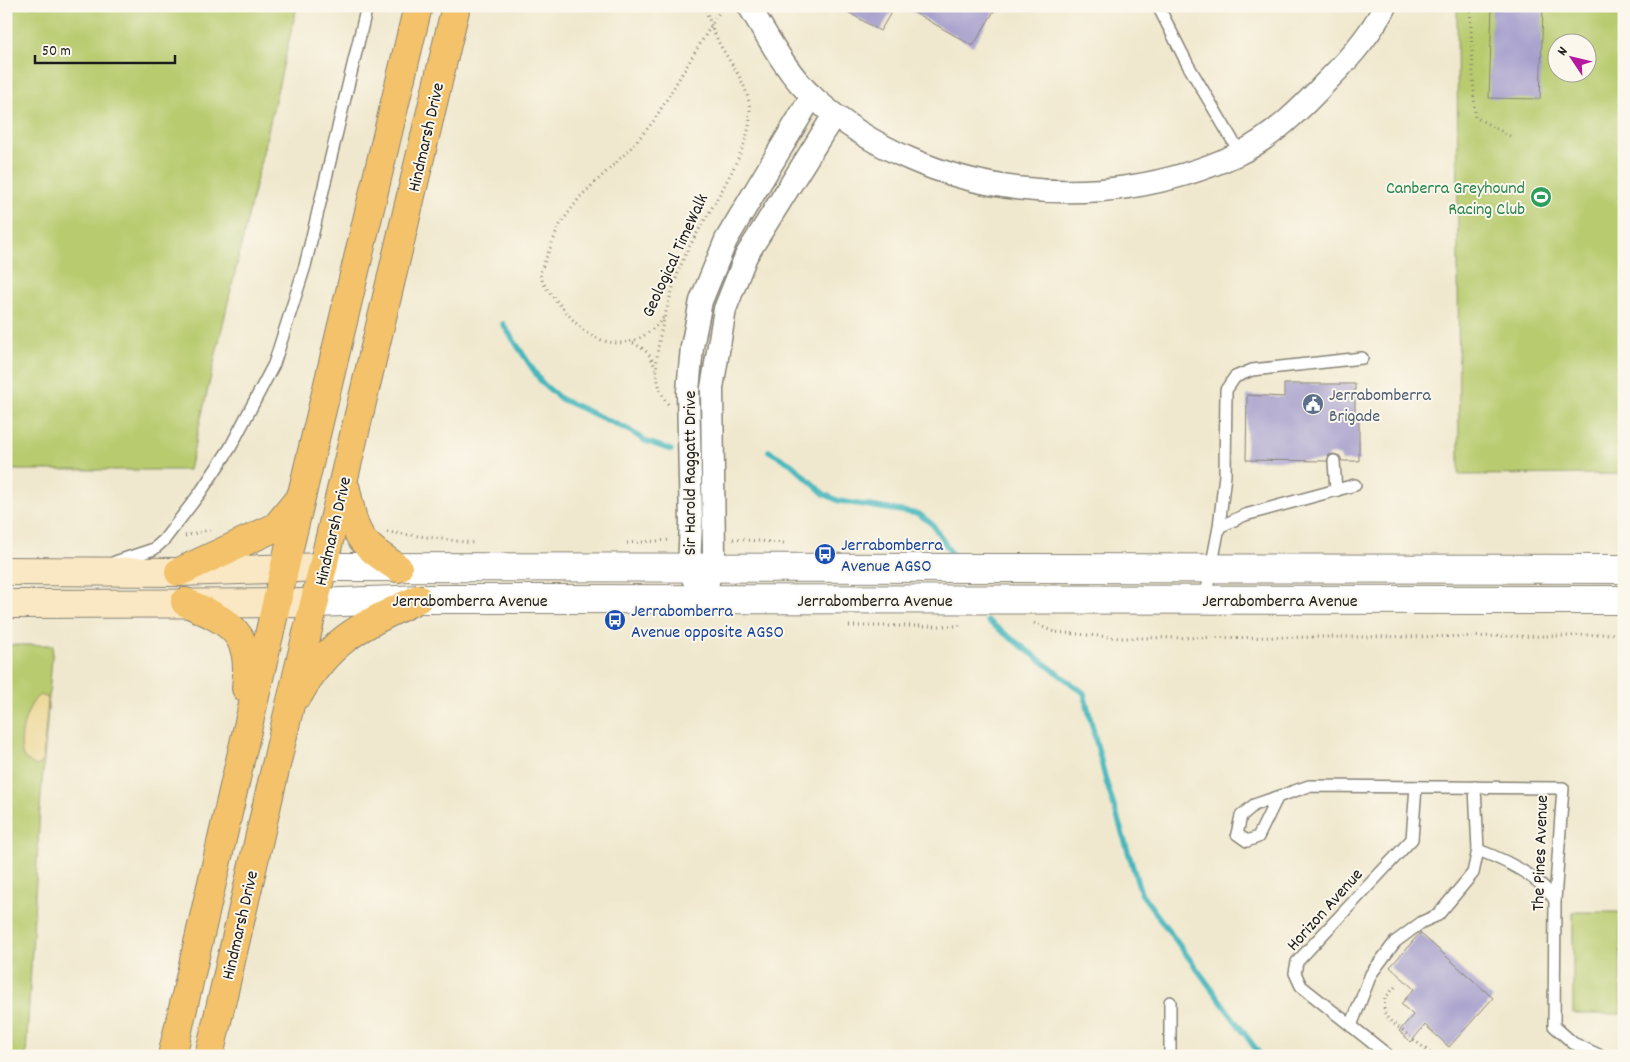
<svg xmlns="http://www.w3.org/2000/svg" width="1630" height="1062" font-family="Dekko,sans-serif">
  <rect width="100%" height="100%" fill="#fbf7ec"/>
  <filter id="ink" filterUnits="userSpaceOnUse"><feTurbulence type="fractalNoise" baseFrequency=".02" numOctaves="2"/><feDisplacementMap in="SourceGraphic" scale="10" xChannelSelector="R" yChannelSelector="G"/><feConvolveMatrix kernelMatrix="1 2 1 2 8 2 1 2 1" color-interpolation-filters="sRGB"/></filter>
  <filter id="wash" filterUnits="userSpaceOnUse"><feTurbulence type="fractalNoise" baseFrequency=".0096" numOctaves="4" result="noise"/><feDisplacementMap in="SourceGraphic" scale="20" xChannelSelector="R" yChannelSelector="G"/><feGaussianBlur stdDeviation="1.12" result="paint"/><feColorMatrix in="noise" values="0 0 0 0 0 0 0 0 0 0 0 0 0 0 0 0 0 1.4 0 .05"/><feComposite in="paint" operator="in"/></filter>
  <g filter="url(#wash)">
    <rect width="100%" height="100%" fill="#f0e8ce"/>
    <g fill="#b8cb6e" stroke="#6a7445" fill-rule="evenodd">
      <polygon points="6,6 297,6 189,470 6,470"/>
      <path d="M1457 6H1624V474L1459 475ZM1558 42H1588V72H1558Z"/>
      <polygon points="6,645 53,645 40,809 26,1056 6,1056"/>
      <polygon points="1573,912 1620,912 1621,1014 1573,1014"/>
    </g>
    <path fill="#eeda9e" stroke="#857b5d" d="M40 695 48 698V702L43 758 41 764 36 766 24 758C16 745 26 703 40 695Z"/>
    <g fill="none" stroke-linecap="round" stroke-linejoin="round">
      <g stroke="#47b7bd" stroke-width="5.5">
        <polyline points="503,324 542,383 561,399 629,430 645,441 671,450"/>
        <polyline points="769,451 791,464 824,494 839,501 919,514 933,525 951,553"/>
        <polyline points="988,621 1084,693 1106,781 1141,893 1261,1056"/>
      </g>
    </g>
    <g id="blocks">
      <g fill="#a59ecc">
        <polygon points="838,6 895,6 880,31"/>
        <polygon points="903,6 997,6 973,46"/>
        <polygon points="1492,6 1543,6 1540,99 1489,98"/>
        <polygon points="1284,384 1355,384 1355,418 1359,418 1359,461 1342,461 1340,456 1334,454 1329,455 1327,461 1246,460 1247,395 1284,397"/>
        <polygon points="1420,933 1493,998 1449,1047 1425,1025 1411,1042 1399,1031 1413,1015 1401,1004 1414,989 1390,967"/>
      </g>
    </g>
  </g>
  <g filter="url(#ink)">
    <use href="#blocks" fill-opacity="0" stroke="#868275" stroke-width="1"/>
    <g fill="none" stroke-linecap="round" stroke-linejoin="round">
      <g stroke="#868275" stroke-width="14">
        <g id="service">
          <polyline points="1158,6 1188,65 1240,153"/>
          <polyline points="1334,461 1336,491"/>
          <polyline points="1219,527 1245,515 1355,485"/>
          <polyline points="115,562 154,549 164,540 200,493 230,448 274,364 305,266 367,6"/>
          <polyline points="1205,600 1219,527 1225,475 1226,390 1235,377 1252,370 1362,358"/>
          <polyline points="1277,798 1258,837 1247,841 1237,834 1241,816 1254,805 1309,786 1563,788 1555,900 1554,1026 1573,1043 1601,1056"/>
          <path d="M1478 850C1505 860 1538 875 1555 900"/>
          <polyline points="1351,1026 1371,974 1395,942 1422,922 1438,915 1473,873 1478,850 1475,787"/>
          <polyline points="1170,1056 1170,1002"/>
          <polyline points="1389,1056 1301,986 1295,973 1297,962 1412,839 1416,787"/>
        </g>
      </g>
      <g stroke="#868275" stroke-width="25">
        <g id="minor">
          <path d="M749 6C768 37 787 74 814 98 929 200 1101 218 1238 154 1272 138 1303 107 1328 80 1350 58 1371 34 1385 6"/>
          <polyline points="708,582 714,556 712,388 725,309 746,256 834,115"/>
          <polyline points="702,600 689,568 691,522 688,391 692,347 701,301 726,240 812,96"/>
        </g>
      </g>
      <g stroke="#868275" stroke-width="30">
        <g id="tertiary">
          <polyline points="324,567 1624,569"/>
          <polyline points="315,603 423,599 1624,600"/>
        </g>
      </g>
      <g stroke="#868275" stroke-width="30">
        <g id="secondary">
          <polyline points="6,571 179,572 324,567"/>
          <polyline points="6,604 315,603"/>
        </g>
      </g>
      <g stroke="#868275" stroke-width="30">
        <g id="primary">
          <path d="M346 489C356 537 356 540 398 568"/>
          <polyline points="179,572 276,527 299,499"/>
          <path d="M185 602C232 623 252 632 246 688"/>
          <path d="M299 694C330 638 364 625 418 599"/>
          <polyline points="172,1056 290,544 418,6"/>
          <polyline points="209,1056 286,722 456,6"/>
        </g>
      </g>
      <g stroke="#868275" stroke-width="3" stroke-dasharray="1 4" stroke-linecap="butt">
        <polyline points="1470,6 1475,117 1510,136"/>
        <path d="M663 318C641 347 607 352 579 326 572 320 567 312 561 306 553 297 542 285 540 273L559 226 580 197 629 150 653 122 723 6"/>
        <path d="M633 343C645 349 652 355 655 369"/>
        <path d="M668 404C652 382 656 356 661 331 668 304 675 276 687 251 705 217 749 153 750 117 751 88 734 69 720 45 714 33 709 19 704 6"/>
        <polyline points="387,532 473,543"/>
        <polyline points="185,536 213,529"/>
        <polyline points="733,539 784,543"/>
        <polyline points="627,543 670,540"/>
        <polyline points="1034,623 1054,632 1122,638 1566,636 1624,633"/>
        <polyline points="849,626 958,626 963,623"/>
        <polyline points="1395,987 1385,998 1384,1012 1389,1020 1434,1056"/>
      </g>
      <use href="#service" stroke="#fff" stroke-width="11"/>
      <use href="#minor" stroke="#fff" stroke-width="22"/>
      <use href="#tertiary" stroke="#fff" stroke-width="28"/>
      <use href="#secondary" stroke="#fae7c3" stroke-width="28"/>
      <use href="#primary" stroke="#f3c26a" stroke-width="28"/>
    </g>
  </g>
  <defs>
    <g id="stadium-disc" transform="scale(1.125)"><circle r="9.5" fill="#2e9e5b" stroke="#fbf7ec"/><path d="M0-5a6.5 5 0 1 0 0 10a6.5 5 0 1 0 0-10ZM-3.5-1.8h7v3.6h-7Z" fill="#fff"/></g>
    <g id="civic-disc" transform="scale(1.125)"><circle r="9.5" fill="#5c6f8a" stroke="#fbf7ec"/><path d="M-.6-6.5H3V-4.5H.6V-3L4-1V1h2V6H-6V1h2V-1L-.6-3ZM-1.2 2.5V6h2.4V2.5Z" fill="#fff"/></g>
    <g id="bus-disc" transform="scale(1.125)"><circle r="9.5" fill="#1a4fb4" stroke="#fbf7ec"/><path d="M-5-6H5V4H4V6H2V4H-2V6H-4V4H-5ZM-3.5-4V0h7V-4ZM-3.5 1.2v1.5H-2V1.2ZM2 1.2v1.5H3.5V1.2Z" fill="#fff"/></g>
  </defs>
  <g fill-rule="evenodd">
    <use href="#stadium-disc" x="1541" y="197"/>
    <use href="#civic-disc" x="1313" y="404"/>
    <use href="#bus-disc" x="825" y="554"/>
    <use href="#bus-disc" x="615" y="620"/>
  </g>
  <g text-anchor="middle" stroke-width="4" stroke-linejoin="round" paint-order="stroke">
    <g font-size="18" fill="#1c1c1c" stroke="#fbf7ec">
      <text transform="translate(425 137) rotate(-77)" y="6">Hindmarsh Drive</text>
      <text transform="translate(674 255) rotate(-65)" y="6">Geological TimeWalk</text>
      <text transform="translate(689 473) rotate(-90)" y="6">Sir Harold Raggatt Drive</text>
      <text transform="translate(332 531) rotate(-77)" y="6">Hindmarsh Drive</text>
      <text x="470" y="606">Jerrabomberra Avenue</text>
      <text x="875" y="606">Jerrabomberra Avenue</text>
      <text x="1280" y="606">Jerrabomberra Avenue</text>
      <text transform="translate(1539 853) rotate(-88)" y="6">The Pines Avenue</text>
      <text transform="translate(1324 909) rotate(-48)" y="6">Horizon Avenue</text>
      <text transform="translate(239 925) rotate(-77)" y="6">Hindmarsh Drive</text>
    </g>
    <g font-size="18" fill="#27864d" stroke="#fbf7ec" text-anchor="end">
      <text x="1525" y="193">Canberra Greyhound<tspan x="1525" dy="21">Racing Club</tspan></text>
    </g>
    <g font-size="18" fill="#4e5e75" stroke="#fbf7ec" text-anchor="start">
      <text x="1329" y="400">Jerrabomberra<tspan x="1329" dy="21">Brigade</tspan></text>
    </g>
    <g font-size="18" fill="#164399" stroke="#fbf7ec" text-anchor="start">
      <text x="841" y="550">Jerrabomberra<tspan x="841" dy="21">Avenue AGSO</tspan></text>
      <text x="631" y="616">Jerrabomberra<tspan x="631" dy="21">Avenue opposite AGSO</tspan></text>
    </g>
  </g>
  <rect width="1630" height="1062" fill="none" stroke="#fbf7ec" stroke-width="25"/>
  <g transform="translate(1572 58) rotate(305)"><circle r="24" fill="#fbf7ec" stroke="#a29f99"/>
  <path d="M0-4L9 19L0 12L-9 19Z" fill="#b5179e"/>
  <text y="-8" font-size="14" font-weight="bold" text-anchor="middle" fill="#1c1c1c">N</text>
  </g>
  <path d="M35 55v8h140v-8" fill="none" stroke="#1c1c1c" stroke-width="2.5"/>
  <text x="42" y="55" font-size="15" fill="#1c1c1c" stroke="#fbf7ec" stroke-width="4" paint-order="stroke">50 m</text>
</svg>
